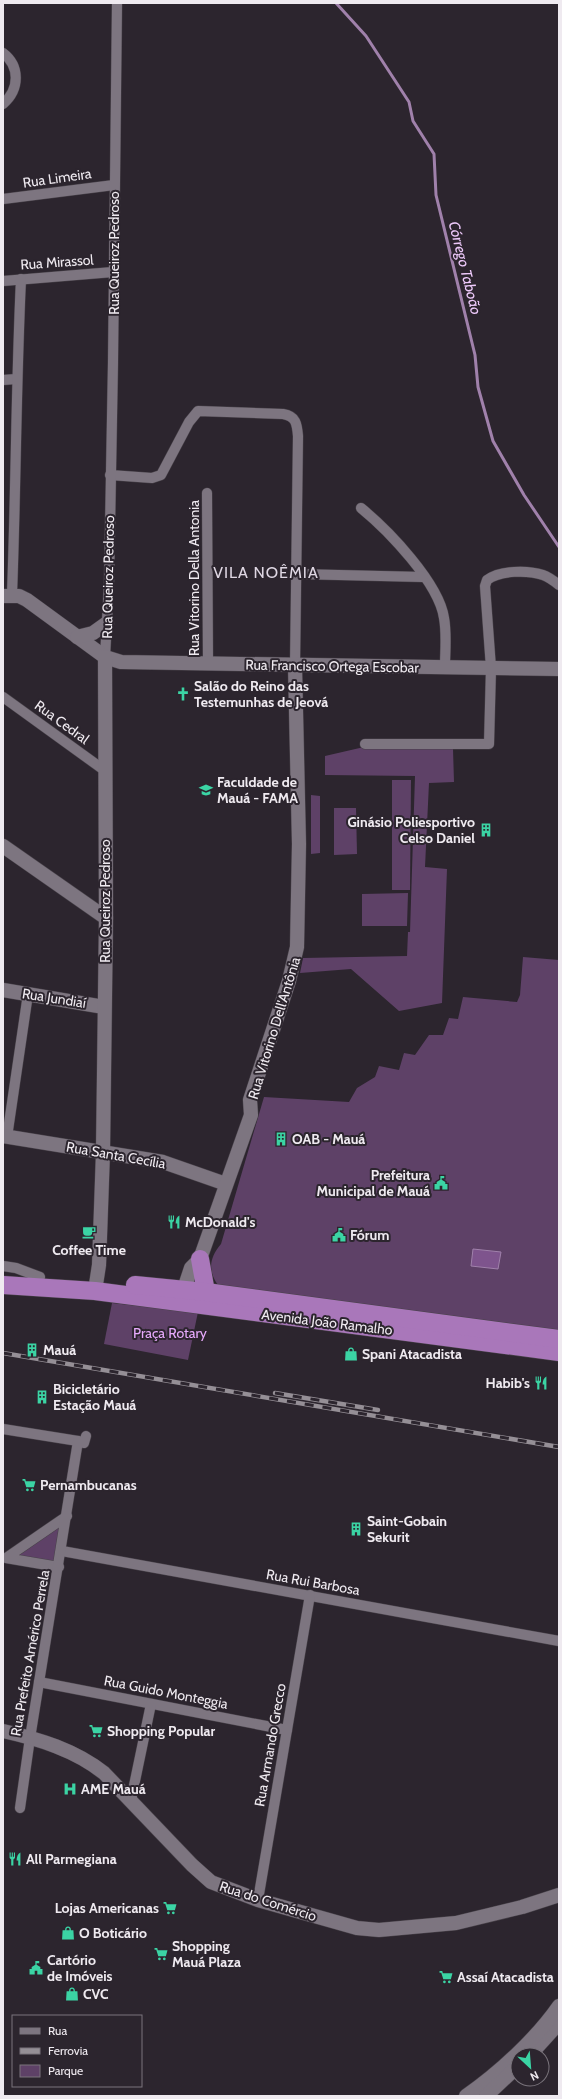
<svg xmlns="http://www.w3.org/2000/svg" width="562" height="2099" font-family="Cabin,sans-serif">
  <rect width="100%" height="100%" fill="#2c252e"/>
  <g fill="#5e4167">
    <polygon points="364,747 453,749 454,782 429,783 425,867 447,869 442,1003 399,1011 351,969 300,973 303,958 407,956 408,932 410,932 415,776 325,775 325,756"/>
    <polygon points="392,780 411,780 410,890 392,890"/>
    <polygon points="311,795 320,796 320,853 311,854"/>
    <polygon points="334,808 356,808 357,854 334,855"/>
    <polygon points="408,893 407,926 362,926 362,894"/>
    <path d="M523 957 559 960V1332L218 1285C207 1270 210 1257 221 1244L264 1097 349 1102 357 1088 375 1077 379 1066 399 1070 404 1053 415 1055 429 1035H443L449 1018 458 1019 463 997 517 1002 520 995Z"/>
    <polygon points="112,1303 198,1312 188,1360 104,1344"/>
    <polygon points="64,1522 57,1564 11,1557"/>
  </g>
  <polygon fill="#7e548d" stroke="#a081ab" points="473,1249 501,1252 498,1269 471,1266"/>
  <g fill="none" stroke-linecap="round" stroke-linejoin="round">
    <polyline stroke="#a081ab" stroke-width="3" points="336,3 366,36 409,102 413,121 434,154 436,195 475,355 478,387 493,441 524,495 559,547"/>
    <g stroke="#49434a" stroke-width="11">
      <g id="street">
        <path d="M3 53C20 66 20 89 3 104"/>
        <polyline points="3,199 114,185"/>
        <polyline points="3,281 113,272"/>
        <polyline points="3,380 16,379"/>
        <path d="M110 475 152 478 161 475 189 422 198 411 283 414C296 416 297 424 298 436L295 666"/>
        <polyline points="207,493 208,663"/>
        <path d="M361 508C388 530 439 583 444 618 447 634 445 651 445 667"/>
        <polyline points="296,574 423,577"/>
        <path d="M12 594C16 489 16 384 21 279"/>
        <polyline points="105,657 109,584 113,362 117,3"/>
        <polyline points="3,697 104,770"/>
        <path d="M365 744H489L491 668 485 586 487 580C500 570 528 570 543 575 549 577 554 581 559 585"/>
        <polyline points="7,1137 28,994"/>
        <polyline points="3,1266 16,1268 40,1277"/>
        <polyline points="3,1429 78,1441"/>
        <polyline points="62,1551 559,1641"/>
        <polyline points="59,1567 6,1558 67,1516"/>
        <polyline points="39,1682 287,1730"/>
        <polyline points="131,1800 151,1704"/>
        <polyline points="20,1808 30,1738 78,1441 84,1443 86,1436"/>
        <polyline points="258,1900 310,1595"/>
      </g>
    </g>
    <g stroke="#49434a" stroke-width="15">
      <g id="secondary">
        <polyline points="3,596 19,596 27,600 105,657 121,662 559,669"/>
        <polyline points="77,637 93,633 107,623"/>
        <polyline points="3,846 106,918"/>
        <polyline points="3,990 104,1007"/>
        <polyline points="3,1136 163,1162 226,1184"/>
        <polyline points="95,1291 99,1265 103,1152 106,918 105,657"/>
        <polyline points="181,1298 191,1268 200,1259 251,1115 250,1100 289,981 297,947 299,844 295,666"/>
        <path d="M3 1731C39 1739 75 1750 104 1773L192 1865 211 1882 258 1900 357 1928 379 1930 456 1923 522 1907 559 1895"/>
        <polyline points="530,2055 559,2023"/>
        <path d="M466 2096C499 2073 536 2039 559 2006"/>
        <polyline points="486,2096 518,2066"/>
      </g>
    </g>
    <g stroke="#49434a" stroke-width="19">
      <g id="highway">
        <polyline points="200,1259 206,1292"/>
        <polyline points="3,1285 95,1291 559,1352"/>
        <polyline points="135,1285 206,1292 559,1339"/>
      </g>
    </g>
    <use href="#street" stroke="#7d7580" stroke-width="10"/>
    <use href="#secondary" stroke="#7d7580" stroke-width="14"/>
    <use href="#highway" stroke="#a977ba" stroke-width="18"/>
    <g stroke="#958f96" stroke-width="4.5">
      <g id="rail">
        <polyline points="3,1353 559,1447"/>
        <polyline points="275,1393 378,1410"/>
      </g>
    </g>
    <use href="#rail" stroke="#2c252e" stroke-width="3" stroke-dasharray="9" stroke-linecap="butt"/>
  </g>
  <defs>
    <g id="church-bare" transform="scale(1.08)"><path d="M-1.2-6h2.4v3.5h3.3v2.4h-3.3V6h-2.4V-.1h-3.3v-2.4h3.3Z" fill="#3bd4a4" stroke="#2c252e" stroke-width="2.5" paint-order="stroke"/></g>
    <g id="university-bare" transform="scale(1.08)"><path d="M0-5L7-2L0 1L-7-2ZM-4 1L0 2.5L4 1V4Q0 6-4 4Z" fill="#3bd4a4" stroke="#2c252e" stroke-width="2.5" paint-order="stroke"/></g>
    <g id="building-bare" transform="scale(1.08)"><path d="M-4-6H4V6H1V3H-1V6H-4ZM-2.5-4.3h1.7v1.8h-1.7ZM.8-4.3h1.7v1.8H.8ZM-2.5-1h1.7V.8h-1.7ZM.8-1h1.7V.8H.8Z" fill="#3bd4a4" stroke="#2c252e" stroke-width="2.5" paint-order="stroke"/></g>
    <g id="civic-bare" transform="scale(1.08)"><path d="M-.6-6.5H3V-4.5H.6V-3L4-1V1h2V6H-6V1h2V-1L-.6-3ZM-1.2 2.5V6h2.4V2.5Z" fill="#3bd4a4" stroke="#2c252e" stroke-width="2.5" paint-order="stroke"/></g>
    <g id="restaurant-bare" transform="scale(1.08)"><path d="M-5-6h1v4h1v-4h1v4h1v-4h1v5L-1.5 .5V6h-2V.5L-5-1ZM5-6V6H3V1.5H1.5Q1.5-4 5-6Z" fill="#3bd4a4" stroke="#2c252e" stroke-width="2.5" paint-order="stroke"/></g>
    <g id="cafe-bare" transform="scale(1.08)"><path d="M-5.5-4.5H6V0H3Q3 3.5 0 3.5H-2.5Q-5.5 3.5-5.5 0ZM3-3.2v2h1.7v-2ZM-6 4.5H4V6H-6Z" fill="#3bd4a4" stroke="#2c252e" stroke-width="2.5" paint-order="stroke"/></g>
    <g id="shop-bare" transform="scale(1.08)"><path d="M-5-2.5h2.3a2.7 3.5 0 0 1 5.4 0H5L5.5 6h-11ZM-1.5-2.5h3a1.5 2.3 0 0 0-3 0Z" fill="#3bd4a4" stroke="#2c252e" stroke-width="2.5" paint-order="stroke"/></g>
    <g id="supermarket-bare" transform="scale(1.08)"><path d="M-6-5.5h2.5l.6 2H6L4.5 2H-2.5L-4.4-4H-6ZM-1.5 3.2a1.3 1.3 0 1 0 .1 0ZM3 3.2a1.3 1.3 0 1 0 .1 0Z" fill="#3bd4a4" stroke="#2c252e" stroke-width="2.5" paint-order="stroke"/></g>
    <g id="hospital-bare" transform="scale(1.08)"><path d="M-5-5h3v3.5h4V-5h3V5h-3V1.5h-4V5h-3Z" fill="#3bd4a4" stroke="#2c252e" stroke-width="2.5" paint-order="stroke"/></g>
  </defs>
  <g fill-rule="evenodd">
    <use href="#church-bare" x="183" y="694"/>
    <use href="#university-bare" x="206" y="790"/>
    <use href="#building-bare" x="486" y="830"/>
    <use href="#building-bare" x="281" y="1139"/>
    <use href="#civic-bare" x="441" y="1183"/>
    <use href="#restaurant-bare" x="174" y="1222"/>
    <use href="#cafe-bare" x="89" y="1232"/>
    <use href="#civic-bare" x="339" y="1235"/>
    <use href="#building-bare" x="32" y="1350"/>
    <use href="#shop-bare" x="351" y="1354"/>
    <use href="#restaurant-bare" x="541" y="1383"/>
    <use href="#building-bare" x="42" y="1397"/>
    <use href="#supermarket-bare" x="29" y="1485"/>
    <use href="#building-bare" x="356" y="1529"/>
    <use href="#supermarket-bare" x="96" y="1731"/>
    <use href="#hospital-bare" x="70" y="1789"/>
    <use href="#restaurant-bare" x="15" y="1859"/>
    <use href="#supermarket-bare" x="170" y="1908"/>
    <use href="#shop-bare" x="68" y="1933"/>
    <use href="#supermarket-bare" x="161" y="1954"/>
    <use href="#civic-bare" x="36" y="1968"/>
    <use href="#supermarket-bare" x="446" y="1977"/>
    <use href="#shop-bare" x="72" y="1994"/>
  </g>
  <g text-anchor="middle" stroke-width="4" stroke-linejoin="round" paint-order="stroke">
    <g font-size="14" fill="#efeaf0" stroke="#2c252e">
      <text transform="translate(57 178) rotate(-8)" y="5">Rua Limeira</text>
      <text transform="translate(114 253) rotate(-90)" y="5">Rua Queiroz Pedroso</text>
      <text transform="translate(57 262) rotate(-4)" y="5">Rua Mirassol</text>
      <text transform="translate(108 577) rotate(-89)" y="5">Rua Queiroz Pedroso</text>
      <text transform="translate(194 578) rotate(-90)" y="5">Rua Vitorino Della Antonia</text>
      <text transform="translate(332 666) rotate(1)" y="5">Rua Francisco Ortega Escobar</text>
      <text transform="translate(62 722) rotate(36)" y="5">Rua Cedral</text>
      <text transform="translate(105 901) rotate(-90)" y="5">Rua Queiroz Pedroso</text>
      <text transform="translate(54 998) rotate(9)" y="5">Rua Jundiaí</text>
      <text transform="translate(274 1028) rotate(-73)" y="5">Rua Vitorino Dell'Antônia</text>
      <text transform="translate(116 1155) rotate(10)" y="5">Rua Santa Cecília</text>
      <text transform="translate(327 1322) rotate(7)" y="5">Avenida João Ramalho</text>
      <text transform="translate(313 1582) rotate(10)" y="5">Rua Rui Barbosa</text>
      <text transform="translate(30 1653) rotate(-80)" y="5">Rua Prefeito Américo Perrela</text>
      <text transform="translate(166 1692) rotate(11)" y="5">Rua Guido Monteggia</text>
      <text transform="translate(270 1745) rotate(-80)" y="5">Rua Armando Grecco</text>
      <text transform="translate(268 1901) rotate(18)" y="5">Rua do Comércio</text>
    </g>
    <g font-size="14" font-weight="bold" fill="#efeaf0" stroke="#2c252e" text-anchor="start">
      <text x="194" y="691">Salão do Reino das<tspan x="194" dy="16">Testemunhas de Jeová</tspan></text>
      <text x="217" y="787">Faculdade de<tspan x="217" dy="16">Mauá - FAMA</tspan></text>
      <text x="475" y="827" text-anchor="end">Ginásio Poliesportivo<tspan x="475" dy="16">Celso Daniel</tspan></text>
      <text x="292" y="1144">OAB - Mauá</text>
      <text x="430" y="1180" text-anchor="end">Prefeitura<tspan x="430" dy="16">Municipal de Mauá</tspan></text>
      <text x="185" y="1227">McDonald's</text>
      <text x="350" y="1240">Fórum</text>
      <text x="89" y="1255" text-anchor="middle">Coffee Time</text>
      <text x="43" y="1355">Mauá</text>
      <text x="362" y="1359">Spani Atacadista</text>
      <text x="530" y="1388" text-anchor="end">Habib's</text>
      <text x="53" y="1394">Bicicletário<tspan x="53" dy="16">Estação Mauá</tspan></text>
      <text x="40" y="1490">Pernambucanas</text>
      <text x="367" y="1526">Saint-Gobain<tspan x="367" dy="16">Sekurit</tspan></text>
      <text x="107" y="1736">Shopping Popular</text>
      <text x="81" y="1794">AME Mauá</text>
      <text x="26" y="1864">All Parmegiana</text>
      <text x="159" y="1913" text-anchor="end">Lojas Americanas</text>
      <text x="79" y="1938">O Boticário</text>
      <text x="172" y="1951">Shopping<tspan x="172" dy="16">Mauá Plaza</tspan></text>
      <text x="47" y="1965">Cartório<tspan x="47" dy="16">de Imóveis</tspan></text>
      <text x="457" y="1982">Assaí Atacadista</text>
      <text x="83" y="1999">CVC</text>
    </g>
    <g font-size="14" fill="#e7aafc" stroke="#2c252e">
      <text x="170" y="1338">Praça Rotary</text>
    </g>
    <g font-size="15" font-style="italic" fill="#edc9fa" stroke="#2c252e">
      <text transform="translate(465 268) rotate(76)" y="5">Córrego Taboão</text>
    </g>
    <g font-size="16" letter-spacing="1" fill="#dfd7e3" stroke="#2c252e">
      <text x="266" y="578">VILA NOÊMIA</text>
    </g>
  </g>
  <rect width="562" height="2099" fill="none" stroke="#efeaf0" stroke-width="8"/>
  <rect x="12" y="2015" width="130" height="72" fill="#2c252e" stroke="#7a747c"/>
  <rect x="20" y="2028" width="20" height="6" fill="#7d7580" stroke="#7a747c"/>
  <text x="48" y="2035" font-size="12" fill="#efeaf0">Rua</text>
  <rect x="20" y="2048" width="20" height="6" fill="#958f96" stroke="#7a747c"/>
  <text x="48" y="2055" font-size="12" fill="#efeaf0">Ferrovia</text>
  <rect x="20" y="2065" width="20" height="12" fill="#5e4167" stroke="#7a747c"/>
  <text x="48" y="2075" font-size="12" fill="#efeaf0">Parque</text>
  <g transform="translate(530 2067) rotate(154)"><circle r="19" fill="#2c252e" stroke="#7a747c"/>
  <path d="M0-3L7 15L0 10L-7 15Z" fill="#3bd4a4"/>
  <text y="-6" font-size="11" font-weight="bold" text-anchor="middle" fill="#efeaf0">N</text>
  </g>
</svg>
